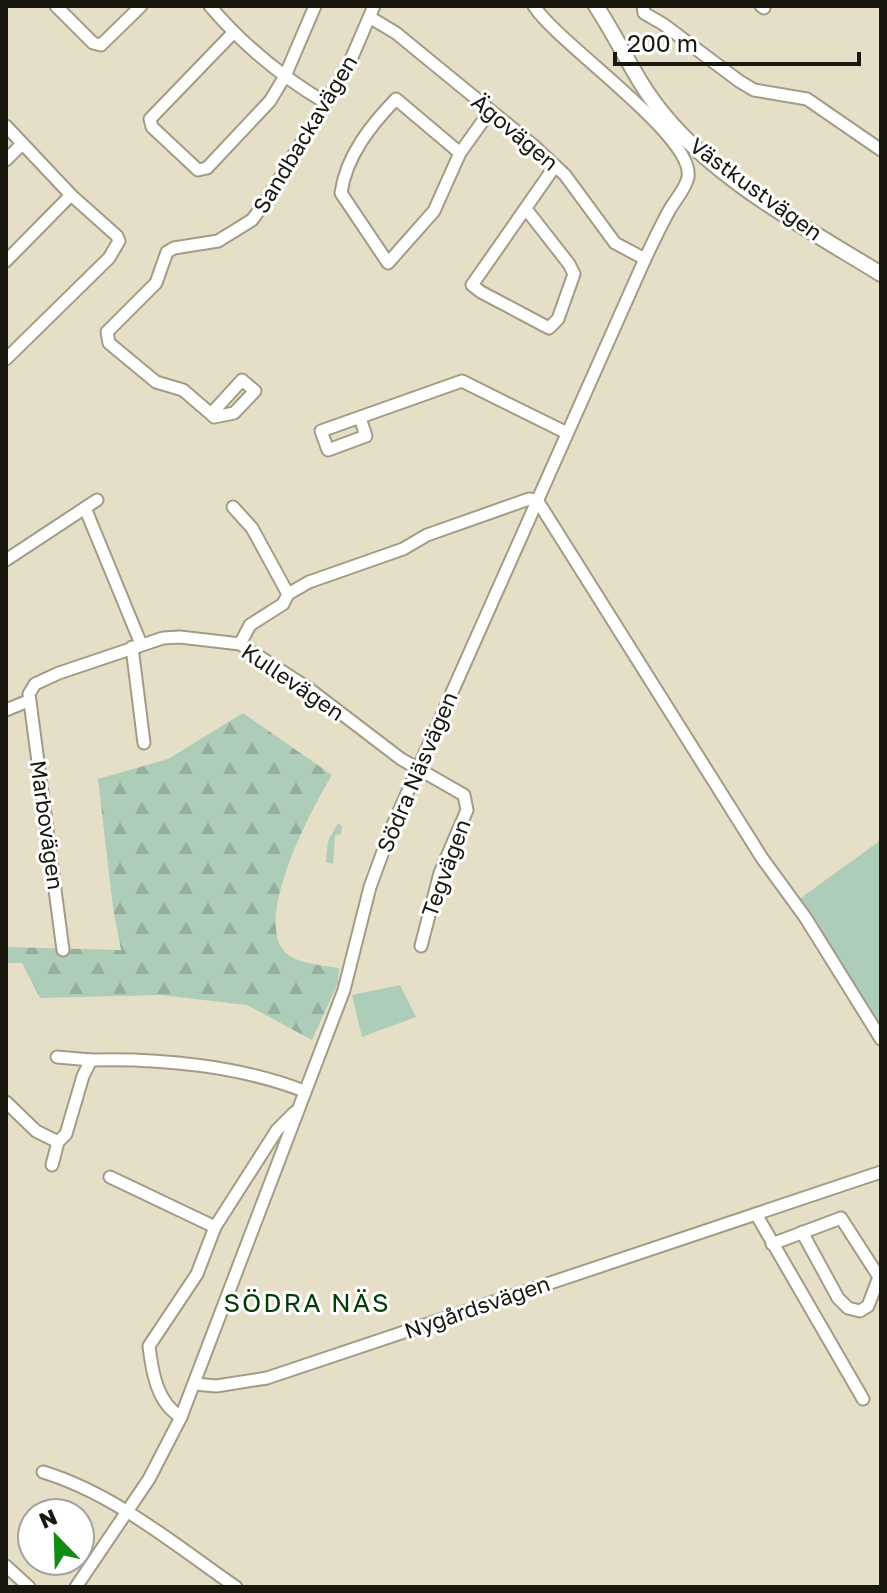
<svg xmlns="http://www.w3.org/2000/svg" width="887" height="1593" font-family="'Golos Text',sans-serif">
  <defs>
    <pattern id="forest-firs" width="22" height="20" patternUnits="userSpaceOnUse" patternTransform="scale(2)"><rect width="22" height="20" fill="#adcdb8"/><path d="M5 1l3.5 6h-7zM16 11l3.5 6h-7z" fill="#94af9d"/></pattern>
  </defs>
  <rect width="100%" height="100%" fill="#e6dfc8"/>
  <g fill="#adcdb8">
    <polygon points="338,823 342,826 341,834 335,835 333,864 326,862 328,841"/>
    <polygon points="881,840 881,1031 798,900"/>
    <polygon points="400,985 416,1017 362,1037 352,995"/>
  </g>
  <path fill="url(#forest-firs)" d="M243 713 332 775C312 808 252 920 286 953 298 964 323 965 339 968L338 983 312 1040 247 1005 160 995 40 998 22 963H6V947L121 950 113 908 98 779 168 759Z"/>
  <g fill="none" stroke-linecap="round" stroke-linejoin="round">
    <g stroke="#a29c86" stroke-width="15">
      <g id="minor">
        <polyline points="56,6 93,43 101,45 141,6"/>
        <path d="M210 6C243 45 282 77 326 103"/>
        <polyline points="643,6 644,13 663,24 739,81 754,90 807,99 881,150"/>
        <polyline points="761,6 764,8"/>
        <polyline points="371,18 396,33 534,146 565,175 615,243 645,259"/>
        <polyline points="233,33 150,119 152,127 198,170 207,168 270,101 285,76 315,6"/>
        <polyline points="6,126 71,195 117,236 119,241 109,258 6,359"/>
        <path d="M460 153 396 99C371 125 346 156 341 193L388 263 434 211 460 153 490 111"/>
        <polyline points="6,160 22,144"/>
        <polyline points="526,209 569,264 574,274 558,319 549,328 481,292 472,285 555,166"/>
        <polyline points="6,261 71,195"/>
        <polyline points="211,414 242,380 255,391 234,413 214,417 211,414 183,390 156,382 109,343 107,332 156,283 167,252 174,248 218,241 252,220 268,198 349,64 374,6"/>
        <polyline points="360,418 366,436 328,450 321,431 462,381 567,433"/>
        <polyline points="233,507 252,528 288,594 283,604 250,625 240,644"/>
        <polyline points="85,508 141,644"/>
        <polyline points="6,560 97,500"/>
        <polyline points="288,594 309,582 403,549 427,535 529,499 537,500 762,858 805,917 881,1039"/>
        <polyline points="132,647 144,743"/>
        <polyline points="6,710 28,701"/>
        <polyline points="63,950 29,694 35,684 59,673 163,638 180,637 240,644 308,688 401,759 464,795 467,810 440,873 421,946"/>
        <polyline points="57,1057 91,1060"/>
        <polyline points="6,1102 36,1131 58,1142"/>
        <path d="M52 1165 58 1142 66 1134 83 1076 91 1060C160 1058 240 1066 304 1091"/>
        <polyline points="110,1177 215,1227 277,1130 295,1112"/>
        <polyline points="756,1214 863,1399"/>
        <polyline points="772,1244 841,1218 879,1277 868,1306 860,1311 848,1308 838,1298 802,1232"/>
        <polyline points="195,1384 216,1386 267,1378 881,1172"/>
        <path d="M181 1417C157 1403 152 1372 149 1346L197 1274 215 1227"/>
        <path d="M43 1472C115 1494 175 1545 236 1587"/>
        <polyline points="6,1566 29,1587"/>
        <path d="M76 1587 149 1479 181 1417 344 990 370 887 392 827 645 259C653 242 661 225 670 209 676 199 686 188 688 177 695 136 558 44 534 6"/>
      </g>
    </g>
    <g stroke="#a29c86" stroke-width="18">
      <path id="major" d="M596 6C620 42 636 82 664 115 719 182 808 229 881 274"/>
    </g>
    <use href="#minor" stroke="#fff" stroke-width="11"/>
    <use href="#major" stroke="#fff" stroke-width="14"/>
  </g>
  <g text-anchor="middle" stroke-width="6" stroke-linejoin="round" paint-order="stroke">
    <g font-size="22" fill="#1a170f" stroke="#fff">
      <text transform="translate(515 132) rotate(40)" y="8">Ägovägen</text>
      <text transform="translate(305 134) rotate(-59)" y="8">Sandbackavägen</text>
      <text transform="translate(756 189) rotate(36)" y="8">Västkustvägen</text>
      <text transform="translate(293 682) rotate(34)" y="8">Kullevägen</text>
      <text transform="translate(417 772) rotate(-67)" y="8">Södra Näsvägen</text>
      <text transform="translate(47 825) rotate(82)" y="8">Marbovägen</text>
      <text transform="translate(446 868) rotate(-70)" y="8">Tegvägen</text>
      <text transform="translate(477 1307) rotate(-19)" y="8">Nygårdsvägen</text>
    </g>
    <g font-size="26" letter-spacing="2" fill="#033c04" stroke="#fff">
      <text x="307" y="1312">SÖDRA NÄS</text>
    </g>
  </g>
  <rect width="887" height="1593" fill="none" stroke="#1a170f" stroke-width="16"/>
  <g transform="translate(56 1537) rotate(337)"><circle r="38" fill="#ffffff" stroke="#a3a29f" stroke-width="2"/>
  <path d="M0-6L14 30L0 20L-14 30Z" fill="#138c16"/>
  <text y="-12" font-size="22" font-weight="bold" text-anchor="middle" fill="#1a170f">N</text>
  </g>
  <path d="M615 52v12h244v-12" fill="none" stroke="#1a170f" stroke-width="4"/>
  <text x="627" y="52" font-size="24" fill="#1a170f" stroke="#ffffff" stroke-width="6" paint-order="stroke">200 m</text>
</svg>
